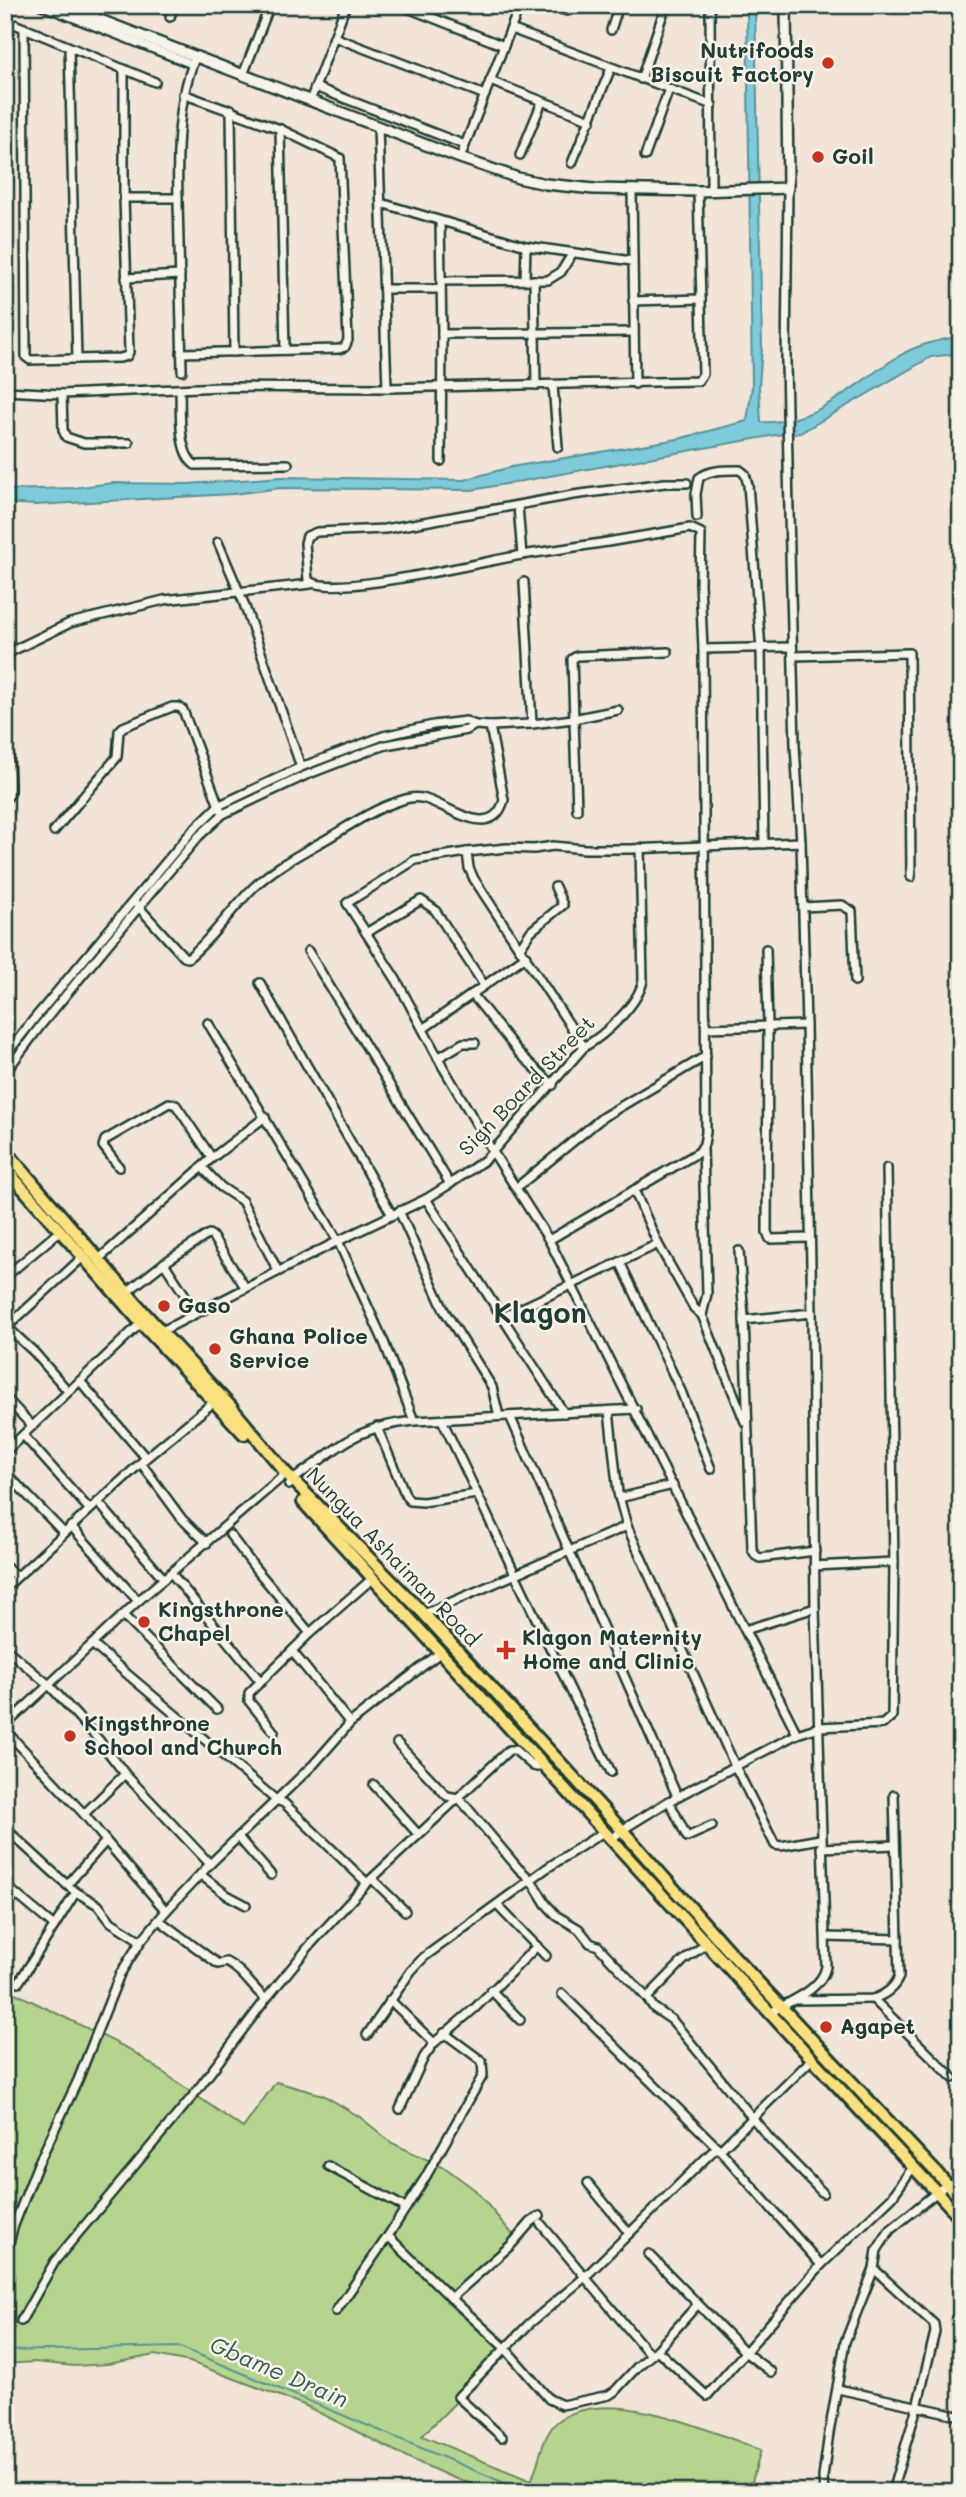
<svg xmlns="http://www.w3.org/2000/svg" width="966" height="2497" font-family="Mali,sans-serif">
  <rect width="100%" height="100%" fill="#f2e4d7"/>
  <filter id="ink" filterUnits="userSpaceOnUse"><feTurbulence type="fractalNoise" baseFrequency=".0143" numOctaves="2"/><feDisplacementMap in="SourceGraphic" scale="14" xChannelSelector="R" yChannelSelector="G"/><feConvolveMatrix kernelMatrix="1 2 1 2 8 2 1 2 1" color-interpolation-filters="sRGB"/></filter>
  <g filter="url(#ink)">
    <path fill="#b5d58e" stroke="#6a8961" stroke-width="2" d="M5 1988 131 2050 243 2128 276 2082 323 2095 360 2117 392 2143 447 2169 475 2190 514 2236 446 2302 506 2352 422 2436 531 2481C540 2462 542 2431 561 2419 613 2386 709 2431 761 2450L749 2492H495L451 2477 411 2459 304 2405 190 2362 155 2355 108 2364 74 2366 35 2362 5 2364Z"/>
    <path fill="#7ccada" stroke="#579298" stroke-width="2" d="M747 5H755L762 347 759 386 761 422C816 426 856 382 899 356 918 344 940 340 961 336V353L931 357 800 433 776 435 472 490 281 488 233 494 35 505 5 503V490L73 488 113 483 188 484 281 477 464 480 511 467 678 439 747 421 752 387Z"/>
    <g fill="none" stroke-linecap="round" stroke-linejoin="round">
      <polyline stroke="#579298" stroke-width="2" points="5,2351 180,2347 526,2492"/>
      <g stroke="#1f3d34" stroke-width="12">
        <g id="minor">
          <polyline points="41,5 192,64"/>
          <polyline points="400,5 504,46"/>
          <polyline points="552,5 567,11"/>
          <polyline points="710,5 711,191"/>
          <polyline points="170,17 174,5"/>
          <polyline points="7,21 155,82"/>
          <polyline points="24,28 26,357 30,360 120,358 127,356 129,352 124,198 124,69"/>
          <polyline points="511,29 712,105"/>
          <polyline points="611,30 619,5"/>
          <polyline points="334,37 485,95"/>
          <polyline points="69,47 77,359"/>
          <polyline points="243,75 270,5"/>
          <polyline points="641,79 663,14 661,9 653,5"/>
          <polyline points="490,81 591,120"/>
          <polyline points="315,87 465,145"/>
          <polyline points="310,101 346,5"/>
          <polyline points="231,109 234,352"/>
          <polyline points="378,127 387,388 698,381 703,374 698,191"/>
          <polyline points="280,129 285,350"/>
          <polyline points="520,155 542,102"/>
          <polyline points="645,156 669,89"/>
          <polyline points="460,158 520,5"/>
          <polyline points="572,163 611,68"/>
          <polyline points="632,190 635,384"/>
          <polyline points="124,198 178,198"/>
          <polyline points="381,203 526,246 632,261"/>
          <polyline points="440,222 442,334 441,461"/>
          <polyline points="126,278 180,275"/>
          <polyline points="525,280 526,246"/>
          <polyline points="534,280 536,385"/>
          <polyline points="441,281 548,280 561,272 572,254"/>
          <polyline points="384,289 441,289"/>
          <polyline points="633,301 701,299"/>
          <polyline points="442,334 633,332"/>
          <polyline points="181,353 339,349 345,347 348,340 340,158 280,129 183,94"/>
          <path d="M182 371C181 328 180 285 179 243 178 182 172 115 195 58"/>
          <polyline points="553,385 558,447"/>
          <path d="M180 389C181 410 177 453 195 465L288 464"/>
          <polyline points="5,391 62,394 221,387 387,388"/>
          <polyline points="62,394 63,430 66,437 84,443 129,443"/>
          <polyline points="518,506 522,555"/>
          <path d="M697 517 696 494 699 478C710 469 727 470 740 470L745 474 748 485 761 649 764 844"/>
          <polyline points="218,542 243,601 301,767"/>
          <polyline points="524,582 532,724"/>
          <polyline points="703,649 792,647"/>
          <polyline points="793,656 909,653 911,877"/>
          <polyline points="5,659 12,651 70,623 164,600 311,584"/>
          <polyline points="5,684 10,785 10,794 5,800"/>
          <polyline points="577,810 572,659 577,656 668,652"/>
          <polyline points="54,831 117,757 119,731 123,727 172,707 179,707 183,710 220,809"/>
          <polyline points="467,852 415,860 347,903 397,981 443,1067 493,1152 549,1240 797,1734"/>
          <path d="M136 904 184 957 188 958C213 938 231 909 254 887 276 866 304 852 330 837 350 825 369 812 391 804 402 800 411 796 422 798 447 804 492 843 504 800L490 726"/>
          <polyline points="803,907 842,905 852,911 855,981"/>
          <polyline points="366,933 421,900 435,910 484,985"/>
          <polyline points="520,948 531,931 563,905 555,887"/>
          <polyline points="766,949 768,1026 767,1232 770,1239 810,1238"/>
          <polyline points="308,951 450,1184"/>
          <polyline points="260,983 392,1215"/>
          <polyline points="472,994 520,1054 553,1085"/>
          <polyline points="208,1023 338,1241 384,1342 414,1421"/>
          <polyline points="706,1028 806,1025"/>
          <polyline points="423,1029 526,956"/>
          <polyline points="584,1047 474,879 469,868 467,852 507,848 534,849 553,846 585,849 631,849 801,842"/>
          <polyline points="5,1056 34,1019 192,831 218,806 301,767 383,736 433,725 466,721 475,725 490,726 532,724 573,719 618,710"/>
          <polyline points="438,1058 463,1043 475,1043"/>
          <polyline points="5,1073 41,1025 139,907 199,836 223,814 304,776 371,750 386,745 467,730 475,725"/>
          <polyline points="119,1167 103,1146 105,1140 169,1103 176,1105 212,1158"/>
          <polyline points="202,1167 221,1187 242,1201 278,1271"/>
          <polyline points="5,1188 15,1179"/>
          <polyline points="516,1188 603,1117 706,1056"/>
          <polyline points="634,1190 658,1244 694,1308 702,1315 745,1422"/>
          <polyline points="426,1199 564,1413"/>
          <polyline points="399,1211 444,1310 492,1387 499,1416"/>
          <path d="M549 1240 699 1152 704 1144 706 1132 703 649 700 583 701 533 690 528C634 538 578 547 522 555 489 560 327 600 308 580L305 543 307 536 317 532 385 529 573 495 665 483H687"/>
          <polyline points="739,1251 744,1317 752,1549 756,1556 760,1558 815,1551"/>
          <polyline points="99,1259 212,1158 265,1117"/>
          <polyline points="620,1262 681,1391 711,1469"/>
          <polyline points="164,1263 196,1312"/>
          <polyline points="5,1277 61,1230"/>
          <polyline points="127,1292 164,1263 209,1234 212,1236 245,1287"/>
          <polyline points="702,1315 707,1294 703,1147"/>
          <polyline points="503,1317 658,1244"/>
          <polyline points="744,1320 812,1313"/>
          <path d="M160 1332 338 1241 426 1199 450 1184 486 1159 584 1047C605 1035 639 1004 643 980L640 848"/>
          <polyline points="80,1381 146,1458"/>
          <polyline points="68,1391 34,1352 7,1327 84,1256"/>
          <polyline points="5,1397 32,1426"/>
          <polyline points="609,1411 618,1493 627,1526 735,1766 775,1845 781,1846 820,1839"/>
          <polyline points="510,1416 677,1796"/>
          <path d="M442 1420C498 1537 552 1655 611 1772"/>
          <polyline points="377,1427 406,1496 410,1501 423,1502 477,1494"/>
          <polyline points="23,1435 89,1509"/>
          <polyline points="5,1452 142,1322"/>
          <polyline points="141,1463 182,1519 207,1543"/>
          <polyline points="5,1472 63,1532"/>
          <path d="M289 1485C296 1476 306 1470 315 1464 351 1436 368 1426 414 1421L636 1409"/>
          <polyline points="619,1498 673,1485"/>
          <polyline points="98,1502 164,1579"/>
          <polyline points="71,1526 138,1601"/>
          <polyline points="230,1535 255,1568 310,1633"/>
          <polyline points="5,1566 16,1577"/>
          <polyline points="814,1566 894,1562"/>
          <polyline points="171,1573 261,1682"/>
          <polyline points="5,1588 146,1458 215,1401"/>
          <polyline points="424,1614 627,1526"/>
          <polyline points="124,1616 217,1709"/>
          <polyline points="745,1630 815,1608"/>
          <polyline points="93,1645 276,1800 284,1803 367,1883"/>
          <polyline points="5,1648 49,1685 98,1739 125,1774 210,1864"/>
          <polyline points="292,1651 350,1723"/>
          <polyline points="5,1726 138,1601 282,1477"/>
          <polyline points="5,1730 84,1814 106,1841 67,1885 76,1892 19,1982"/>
          <polyline points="274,1732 249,1701 249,1693 310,1633 373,1578"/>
          <polyline points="397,1743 447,1796 459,1798 518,1868 531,1880 546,1904 557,1916 579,1929 590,1943 598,1946 647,1998 654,2008 672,2020 770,2139 823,2193"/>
          <polyline points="374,1785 418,1834"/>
          <polyline points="669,1801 687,1837 712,1826"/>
          <polyline points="84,1814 125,1774"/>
          <polyline points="5,1828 67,1885"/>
          <polyline points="238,1837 271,1875"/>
          <polyline points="612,1839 622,1830 669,1801 797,1734 819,1727 883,1724 892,1716 894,1562 887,1168"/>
          <polyline points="106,1841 166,1911"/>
          <polyline points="821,1848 895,1845"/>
          <polyline points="201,1875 227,1895 246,1905"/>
          <polyline points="372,1879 405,1911"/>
          <polyline points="5,1885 54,1926"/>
          <polyline points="76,1892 98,1905 111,1922 141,1941"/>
          <polyline points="497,1905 546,1956"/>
          <path d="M159 1920 218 1964 226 1962C244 1971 250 1986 266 1999"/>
          <polyline points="826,1937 898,1939"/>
          <polyline points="491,1990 520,2020"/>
          <polyline points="562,1994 720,2150 821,2265 892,2197 913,2167"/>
          <polyline points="647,1998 683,1961 707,1943"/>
          <polyline points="873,1999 953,2078"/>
          <polyline points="390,2000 434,2043"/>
          <path d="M795 2000 873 1999C885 1995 894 1989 899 1977L894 1795"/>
          <path d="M770 2013C789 2001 821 1991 826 1967L815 1608 812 1313 806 1025 801 842 795 746 789 513 786 362 788 188"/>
          <polyline points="444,2033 482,2061 483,2075 425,2178 388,2236 451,2298"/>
          <polyline points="367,2035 411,1971 424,1957 547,1868 605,1831"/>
          <polyline points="400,2109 424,2057 434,2043 475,2008 537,1946"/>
          <polyline points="720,2150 812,2059"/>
          <polyline points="328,2166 406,2208"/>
          <polyline points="588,2183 629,2233"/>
          <polyline points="540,2216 531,2222 511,2245 451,2298 505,2348 549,2399 562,2405 609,2395 615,2391 637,2367 657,2350 698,2304"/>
          <polyline points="541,2224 585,2277 717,2147"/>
          <polyline points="649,2254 746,2353 771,2372"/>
          <polyline points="5,2259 13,2228 38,2164 78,2080 120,1974 141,1941 166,1911 210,1864 314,1764 350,1723 441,1652"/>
          <polyline points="874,2269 934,2324 935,2332 917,2407 893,2488"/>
          <polyline points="336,2311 388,2236"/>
          <polyline points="21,2321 55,2261 192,2097 266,1999 311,1944 367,1883 509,1750 515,1750 533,1766 537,1767 543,1764"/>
          <polyline points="657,2350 707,2396 821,2265"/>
          <polyline points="838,2389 961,2416"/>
          <polyline points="502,2437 458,2397 529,2324 585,2277 646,2350 652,2354"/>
          <polyline points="824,2492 823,2477 829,2433 845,2342 874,2269 877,2250 890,2230 947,2184"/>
        </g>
      </g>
      <g stroke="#1f3d34" stroke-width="14">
        <polyline id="tertiary" points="61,5 460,158 518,178 546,184 594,189 698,191 788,188 786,5"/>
      </g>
      <g stroke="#1f3d34" stroke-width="16">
        <g id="primary">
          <polyline points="5,1150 147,1316 232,1408 286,1473 424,1614 622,1830 728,1950 961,2199"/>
          <polyline points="5,1168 141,1323 244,1434"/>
          <polyline points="303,1502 812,2059 961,2218"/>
        </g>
      </g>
      <use href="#minor" stroke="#f7f3e8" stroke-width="7"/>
      <use href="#tertiary" stroke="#f7f3e8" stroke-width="9"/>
      <use href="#primary" stroke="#fbe080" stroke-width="10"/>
    </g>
  </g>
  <g fill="#c8321e" stroke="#f7f3e8" stroke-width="2.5">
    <circle cx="828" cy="63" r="7"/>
    <circle cx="818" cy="157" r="7"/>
    <circle cx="164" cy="1306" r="7"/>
    <circle cx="215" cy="1349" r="7"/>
    <circle cx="144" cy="1622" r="7"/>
    <path d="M502.5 1639.5h7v7h7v7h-7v7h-7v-7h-7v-7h7z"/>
    <circle cx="70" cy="1736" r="7"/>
    <circle cx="826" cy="2027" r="7"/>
  </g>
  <g text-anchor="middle" stroke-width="5" stroke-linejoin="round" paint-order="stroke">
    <g font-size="21" font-weight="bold" fill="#1f3d34" stroke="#f7f3e8" text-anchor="start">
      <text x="814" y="58" text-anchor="end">Nutrifoods<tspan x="814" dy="24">Biscuit Factory</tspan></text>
      <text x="832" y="164">Goil</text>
      <text x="178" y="1313">Gaso</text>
      <text x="229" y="1344">Ghana Police<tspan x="229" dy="24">Service</tspan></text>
      <text x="158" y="1617">Kingsthrone<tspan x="158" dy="24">Chapel</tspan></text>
      <text x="522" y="1645">Klagon Maternity<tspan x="522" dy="24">Home and Clinic</tspan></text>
      <text x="84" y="1731">Kingsthrone<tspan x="84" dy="24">School and Church</tspan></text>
      <text x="840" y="2034">Agapet</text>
    </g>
    <g font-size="21" fill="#1f3d34" stroke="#f7f3e8">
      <text transform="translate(527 1086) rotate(-46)" y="7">Sign Board Street</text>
      <text transform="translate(393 1557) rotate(46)" y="7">Nungua Ashaiman Road</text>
    </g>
    <g font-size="23" font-style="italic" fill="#325955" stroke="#f7f3e8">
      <text transform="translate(279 2372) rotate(23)" y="8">Gbame Drain</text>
    </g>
    <g font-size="28" font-weight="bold" fill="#1f3d34" stroke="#f7f3e8">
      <text x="540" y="1323">Klagon</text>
    </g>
  </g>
  <rect width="966" height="2497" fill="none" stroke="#f7f3e8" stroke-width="28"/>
  <rect x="14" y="14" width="938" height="2469" fill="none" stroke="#1f3d34" stroke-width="2.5" filter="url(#ink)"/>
</svg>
